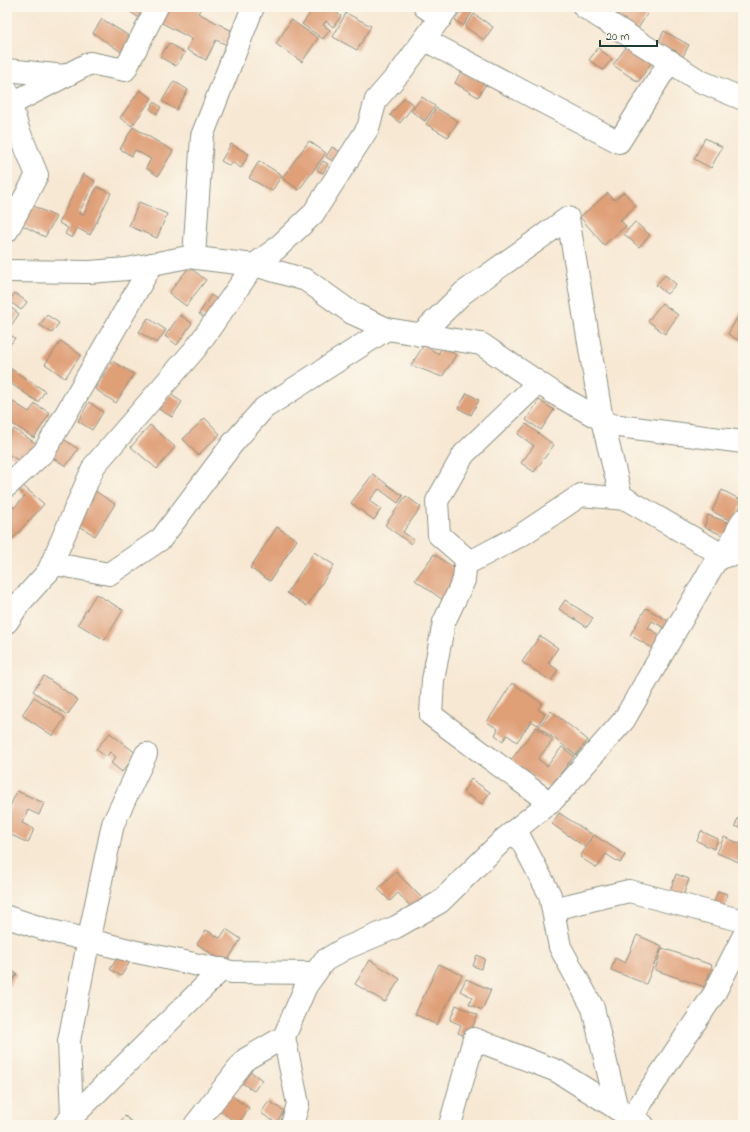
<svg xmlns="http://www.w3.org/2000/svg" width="750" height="1132" font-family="'Indie Flower',sans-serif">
  <rect width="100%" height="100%" fill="#fbf7ec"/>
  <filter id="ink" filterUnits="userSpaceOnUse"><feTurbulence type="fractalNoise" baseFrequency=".025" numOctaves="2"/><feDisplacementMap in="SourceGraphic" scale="8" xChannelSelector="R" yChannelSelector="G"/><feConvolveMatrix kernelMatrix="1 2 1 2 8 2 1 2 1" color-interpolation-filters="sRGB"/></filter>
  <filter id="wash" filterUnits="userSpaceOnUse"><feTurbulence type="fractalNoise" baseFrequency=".012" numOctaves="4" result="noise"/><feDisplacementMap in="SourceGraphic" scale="16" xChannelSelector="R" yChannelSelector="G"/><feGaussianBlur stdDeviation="0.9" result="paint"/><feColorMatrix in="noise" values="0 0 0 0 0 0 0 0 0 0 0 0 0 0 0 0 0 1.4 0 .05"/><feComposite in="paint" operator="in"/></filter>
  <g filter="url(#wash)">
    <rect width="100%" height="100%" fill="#f7e8d3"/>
    <g id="blocks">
      <g fill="#df9f77">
        <polygon points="132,7 146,7 142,20 129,11"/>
        <polygon points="168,7 198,7 201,8 198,13 234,32 227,45 216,40 206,60 187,50 192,39 160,22"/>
        <polygon points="315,7 329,7 341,16 333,27 326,21 323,25 330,30 323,39 302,24"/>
        <polygon points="464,7 467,7 473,11 463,26 455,20"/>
        <polygon points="622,7 639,7 648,13 635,33 614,20"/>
        <polygon points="346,13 371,26 357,50 333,37"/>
        <polygon points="474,14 493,27 484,40 465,27"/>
        <polygon points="102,19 132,38 123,53 93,33"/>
        <polygon points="291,20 318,38 302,62 276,44"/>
        <polygon points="664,31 689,45 681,60 656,46"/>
        <polygon points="169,43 185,53 176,66 160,57"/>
        <polygon points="627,46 651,63 638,82 613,65"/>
        <polygon points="598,48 612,59 603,70 589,60"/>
        <polygon points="462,70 486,84 478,97 455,83"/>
        <polygon points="174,81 188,90 176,110 162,101"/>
        <polygon points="140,90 152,98 132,126 120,118"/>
        <polygon points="422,97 435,106 425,121 411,111"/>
        <polygon points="404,98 414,105 400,123 390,115"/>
        <polygon points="154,102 161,107 157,114 150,109"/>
        <polygon points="436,108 458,121 448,137 426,124"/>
        <polygon points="133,127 173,151 158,176 146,168 151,159 135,150 132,156 120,149"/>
        <polygon points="705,138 722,147 711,168 694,159"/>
        <polygon points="309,141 326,153 299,190 282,178"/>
        <polygon points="231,144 249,154 241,168 232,162 230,166 221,161"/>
        <polygon points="332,147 342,153 336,163 326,157"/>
        <polygon points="259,161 282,175 272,191 249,178"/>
        <polygon points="323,161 328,164 323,173 317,170"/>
        <polygon points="83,174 95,181 79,213 83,215 97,187 111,193 90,235 77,228 72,238 65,234 68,228 59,223"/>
        <polygon points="624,192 636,206 620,220 626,226 604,245 580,217 608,193 614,200"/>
        <polygon points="139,202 167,214 157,238 129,226"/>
        <polygon points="32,205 56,217 45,237 22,225"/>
        <polygon points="635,222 650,235 639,247 624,234"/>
        <polygon points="189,267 206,280 186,306 169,293"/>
        <polygon points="665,275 676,284 667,294 656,285"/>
        <polygon points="15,293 27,302 21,310 9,301"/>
        <polygon points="211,295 224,304 212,323 199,314"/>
        <polygon points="662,303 678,315 665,334 648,321"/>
        <polygon points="8,305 19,314 7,331 7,307"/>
        <polygon points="743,308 743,343 728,334"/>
        <polygon points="47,315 59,323 52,333 40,325"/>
        <polygon points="180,315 192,323 177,345 165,336"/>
        <polygon points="148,318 166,330 157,343 139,332"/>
        <polygon points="7,333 15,338 7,349"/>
        <polygon points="61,341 81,355 65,378 45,364"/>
        <polygon points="424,345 438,354 443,346 456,355 442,377 411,365"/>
        <polygon points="112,361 134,374 116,403 95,389"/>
        <polygon points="8,367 45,391 38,402 10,383 7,387"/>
        <polygon points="467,393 479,400 471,415 458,408"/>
        <polygon points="170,394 182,402 172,417 159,409"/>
        <polygon points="7,398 29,412 35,404 50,413 34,438 7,420"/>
        <polygon points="539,400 554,410 541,430 526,420"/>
        <polygon points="89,402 103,412 92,430 78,421"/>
        <polygon points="205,418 220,434 198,455 183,439"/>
        <polygon points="526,424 554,445 534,472 521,463 534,446 518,434"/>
        <polygon points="150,425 175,447 157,469 131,447"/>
        <polygon points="14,429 37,444 22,463 7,453 7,439"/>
        <polygon points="62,438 78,449 66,466 50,456"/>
        <polygon points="373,474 403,496 398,503 379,489 369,501 381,509 374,520 351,503"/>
        <polygon points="22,485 44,504 13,539 7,534 7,501 14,508 25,496 18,489"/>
        <polygon points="92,489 115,504 95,536 72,521"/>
        <polygon points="722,490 743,501 733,522 712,511"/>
        <polygon points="406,496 421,507 403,532 414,540 411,544 385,525"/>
        <polygon points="708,515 732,524 727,537 704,527"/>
        <polygon points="277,527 297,540 270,581 250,568"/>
        <polygon points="314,552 334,565 307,606 287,593"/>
        <polygon points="434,554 462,574 443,600 415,580"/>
        <polygon points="96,594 123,610 105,640 78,624"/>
        <polygon points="565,600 593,618 587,627 559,609"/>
        <polygon points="646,608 670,622 666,629 652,621 648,628 662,636 654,649 630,635"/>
        <polygon points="540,636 558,648 548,663 558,670 551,681 522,662"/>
        <polygon points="44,676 78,700 67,715 33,691"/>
        <polygon points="512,683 542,703 538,709 545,714 538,725 531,721 517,742 507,735 503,741 495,735 498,729 487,722"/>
        <polygon points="34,697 65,718 53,736 22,715"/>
        <polygon points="551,711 588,740 576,755 539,727"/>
        <polygon points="536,727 553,740 538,759 547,766 562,747 574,756 549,788 511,760"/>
        <polygon points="110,733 137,754 122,772 111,763 116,757 110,752 106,757 96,749"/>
        <polygon points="471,779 490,792 482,804 463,792"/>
        <polygon points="17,791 44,803 39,815 28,810 22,823 34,829 28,843 7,833 7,813"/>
        <polygon points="559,813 593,835 585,847 552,824"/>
        <polygon points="738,818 743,820 743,829 735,826"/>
        <polygon points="701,831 718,839 714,849 697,841"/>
        <polygon points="594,835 625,855 620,863 606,854 597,868 580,857"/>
        <polygon points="724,837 743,845 743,858 741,863 717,853"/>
        <polygon points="396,872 424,900 414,910 398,893 390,901 378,889"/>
        <polygon points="676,874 689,879 683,896 670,891"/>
        <polygon points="718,891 727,894 723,907 713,904"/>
        <polygon points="226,929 241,939 226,963 197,944 206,930 220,938"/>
        <polygon points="637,935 662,946 646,984 611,970 615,958 625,963"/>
        <polygon points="662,948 712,965 705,987 655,970"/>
        <polygon points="123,950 133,957 121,976 110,969"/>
        <polygon points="477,955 485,959 481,969 473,966"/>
        <polygon points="370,960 400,979 385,1002 355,984"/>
        <polygon points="439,964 462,975 437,1025 415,1014"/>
        <polygon points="7,967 17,974 7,989"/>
        <polygon points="466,979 491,990 482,1010 469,1004 472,997 460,991"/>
        <polygon points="456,1005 478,1015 468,1037 458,1033 461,1025 450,1020"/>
        <polygon points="247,1069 262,1080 254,1091 239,1081"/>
        <polygon points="231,1095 249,1108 238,1124 220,1111"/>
        <polygon points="269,1101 284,1111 276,1123 261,1113"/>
        <polygon points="125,1116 135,1125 117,1125"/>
      </g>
    </g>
  </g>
  <g filter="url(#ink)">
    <use href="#blocks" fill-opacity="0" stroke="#8b9284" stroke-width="1"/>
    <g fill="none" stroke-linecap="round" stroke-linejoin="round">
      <g stroke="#8b9284" stroke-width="24">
        <g id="street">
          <polyline points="425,7 441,18"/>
          <polyline points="584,7 700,81 743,99"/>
          <polyline points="425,40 619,142 670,61"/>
          <polyline points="7,70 65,76"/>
          <polyline points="7,106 90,63 125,70 157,7"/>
          <polyline points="7,231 37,175 18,129 7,91"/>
          <polyline points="194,257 202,136 253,7"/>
          <polyline points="7,271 90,272 127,269 188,257 254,265 306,280 352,313 387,329 481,344 557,395 611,425 743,442"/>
          <polyline points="420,335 463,293 568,218 602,420 621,496 724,556 743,520"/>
          <polyline points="538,383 464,454 437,501 439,535 470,562 523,534 581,495 626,499"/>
          <polyline points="7,486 44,452 152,264"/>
          <polyline points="466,558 464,580 444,622 433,680 431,715 550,803"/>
          <polyline points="48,572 94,466 196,348 254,265 276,249 313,214 368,128 376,100 402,70 448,7"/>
          <polyline points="7,622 19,604 55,564 109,574 161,539 233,443 264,408 387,329"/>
          <polyline points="516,830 550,895 560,947 593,1008 617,1109"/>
          <polyline points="553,909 629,891 743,921"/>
          <polyline points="7,917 47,930 89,940 132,951 232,972 315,973"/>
          <polyline points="72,1117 69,1041 92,923 113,824 146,754"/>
          <polyline points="65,1124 222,969"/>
          <polyline points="195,1125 246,1059 284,1037"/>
          <path d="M292 1125 298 1104 284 1037 306 986 324 961 344 949 396 927 440 902 503 840 555 798 624 720 715 562C724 556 732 552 743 556"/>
          <polyline points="450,1125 474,1039 557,1071 643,1125"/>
          <polyline points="628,1125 631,1118 714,994 743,937"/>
        </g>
      </g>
      <use href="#street" stroke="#fff" stroke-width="22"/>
    </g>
  </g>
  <rect width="750" height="1132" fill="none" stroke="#fbf7ec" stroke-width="24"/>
  <path d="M600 40v6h57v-6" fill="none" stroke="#1f3d34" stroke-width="2"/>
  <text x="606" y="40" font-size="12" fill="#1f3d34" stroke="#fbf7ec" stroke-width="3" paint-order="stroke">20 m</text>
</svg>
